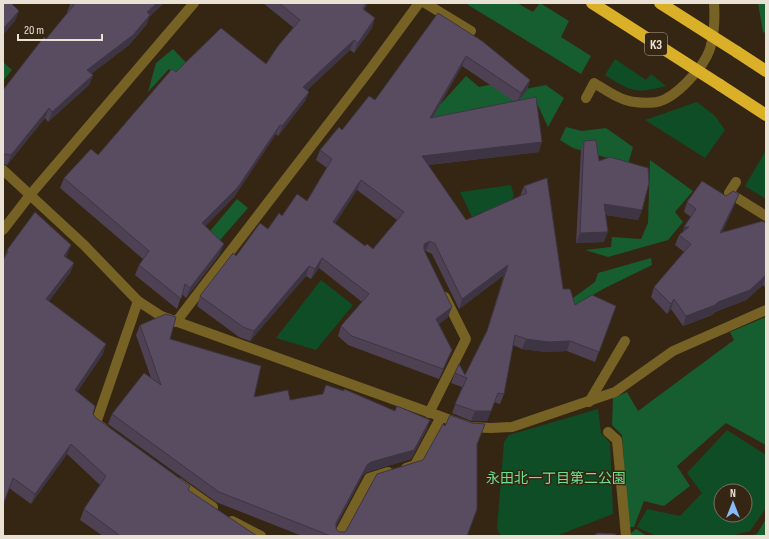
<svg xmlns="http://www.w3.org/2000/svg" width="769" height="539" font-family="'Sofia Sans Condensed','Noto Sans JP',sans-serif">
  <rect width="100%" height="100%" fill="#352614"/>
  <g fill="#0e4d26" fill-rule="evenodd">
    <path d="M615 59 646 80 651 74 666 86C635 94 632 92 605 75Z"/>
    <polygon points="697,102 715,116 725,130 705,158 645,120"/>
    <polygon points="765,152 766,152 766,199 745,186"/>
    <polygon points="511,185 514,196 508,204 495,242 482,212 472,217 460,192"/>
    <polygon points="321,280 353,305 316,350 276,338"/>
    <polygon points="598,409 601,433 610,443 613,514 556,536 501,536 497,529 504,442 509,435"/>
    <path d="M727 430 766 455V508L750 531 730 536H656L637 527 647 509 680 516 702 493 687 473ZM721 491H745V515H721Z"/>
  </g>
  <g fill="#165d30">
    <polygon points="465,3 517,3 533,12 540,3 569,21 561,37 591,56 581,74"/>
    <polygon points="758,3 766,3 766,33 763,32"/>
    <polygon points="173,49 216,94 209,106 169,69 148,92 156,63"/>
    <polygon points="3,62 12,70 3,81"/>
    <polygon points="466,76 479,87 512,80 520,90 546,85 564,98 548,127 535,99 473,109 474,126 428,118"/>
    <polygon points="566,127 582,131 606,128 633,147 628,164 573,148 560,140"/>
    <polygon points="650,160 693,191 675,212 683,222 668,240 608,257 585,250 611,247 612,237 641,239 648,223"/>
    <polygon points="237,199 248,208 220,240 210,231"/>
    <polygon points="651,258 652,265 603,289 566,311 542,297 573,298 595,282 598,273"/>
    <polygon points="766,317 766,445 726,423 677,466 690,486 664,506 644,501 634,527 629,527 622,435 612,425 613,398 627,392 638,411 734,340 730,332"/>
    <polygon points="766,519 766,536 747,536 757,534"/>
    <polygon points="636,529 647,536 630,536 630,534"/>
  </g>
  <g fill="none" stroke-linecap="round" stroke-linejoin="round">
    <g stroke="#776225" stroke-width="10">
      <polyline points="425,3 471,31"/>
      <polyline points="736,182 729,193 766,216"/>
      <polyline points="589,402 625,341"/>
      <polyline points="429,413 466,339 445,297"/>
      <polyline points="608,432 617,440 626,536"/>
    </g>
    <g stroke="#776225" stroke-width="10">
      <path d="M586 98 594 83C606 90 621 101 635 102 642 103 651 103 657 102 676 98 704 67 710 49 714 35 715 17 714 3"/>
      <polyline points="3,170 84,245 138,301 161,316 470,427 491,428 512,427 615,392 673,351 766,310"/>
      <polyline points="3,230 30,195 194,3"/>
      <polyline points="176,322 369,71 419,3"/>
      <polyline points="104,429 96,423 138,301"/>
      <polyline points="406,468 415,465 441,417"/>
      <polyline points="179,483 213,507"/>
      <polyline points="232,521 261,536"/>
      <polyline points="338,536 369,478 388,472"/>
    </g>
    <g stroke="#dab028" stroke-width="12">
      <polyline points="737,52 766,71"/>
      <polyline points="720,85 766,115"/>
    </g>
    <g stroke="#dab028" stroke-width="12">
      <polyline points="592,3 720,85"/>
      <polyline points="660,3 737,52"/>
    </g>
  </g>
  <g fill="#4d4153" fill-rule="evenodd">
    <polygon points="68,3 164,3 149,17 147,24 129,45 91,74 93,75 89,85 48,122 45,118 7,165 3,164 3,90 46,39 68,12 67,12 70,5"/>
    <polygon points="263,3 368,3 364,10 372,28 354,53 350,50 307,90 309,92 305,101 278,136 276,134 234,197 205,226 220,254 186,298 182,294 177,309 135,275 139,265 143,259 60,188 64,178 98,155 176,72 266,64 294,28"/>
    <path d="M438 13 530 80 527 90 519 101 539 152 428 165 466 220 520 196 524 186 547 178 563 289 575 305 616 306 595 362 567 351 545 352 522 349 513 345 504 394 500 404 494 402 487 421H471L452 413 462 387 451 383 455 373 465 375 486 334 504 275 459 309 432 254 426 251H424L448 317 439 324 448 359 439 379 348 345 338 336 341 326 362 302 319 268 311 279 306 276 250 341 239 337 197 306 200 296 236 256 282 216 307 201 327 168 316 160 320 150 375 100ZM462 66 515 102 432 117ZM357 190 397 220 373 249 365 246 335 223Z"/>
    <polygon points="584,141 599,161 642,210 638,220 606,215 604,242 576,243 581,150"/>
    <polygon points="687,202 735,204 722,232 766,224 766,288 763,285 746,300 715,312 712,315 683,326 671,309 667,314 651,297 654,287 684,252 675,245 679,235 683,232 684,227 691,217 684,212"/>
    <polygon points="7,250 67,255 66,258 74,263 70,273 49,301 103,354 77,392 96,418 189,491 257,536 103,536 80,520 84,509 100,485 67,454 31,504 9,488 3,260"/>
    <polygon points="140,325 170,339 254,397 290,400 323,394 326,385 395,411 397,406 427,429 411,459 367,472 363,475 336,526 336,529 339,532 345,532 423,460 445,426 472,423 485,424 477,445 467,536 302,536 216,502 108,424 112,414 151,378 136,335"/>
  </g>
  <g fill="#3e3544">
    <polygon points="157,3 164,3 149,17 147,24 129,45 83,80 87,70"/>
    <polygon points="366,3 368,3 359,19 363,9"/>
    <polygon points="19,11 15,21 3,35 3,29"/>
    <polygon points="375,18 372,28 354,53 358,43"/>
    <polygon points="354,40 350,50 300,97 303,87"/>
    <polygon points="466,56 462,66 427,128 430,118"/>
    <polygon points="93,75 89,85 48,122 52,112"/>
    <polygon points="530,80 527,90 517,103 521,93"/>
    <polygon points="309,92 305,101 278,136 282,126"/>
    <polygon points="49,108 45,118 7,165 11,155"/>
    <polygon points="280,125 276,134 234,197 199,233 202,223"/>
    <polygon points="542,142 539,152 419,166 422,156"/>
    <polygon points="361,180 357,190 330,232 333,222"/>
    <polygon points="739,194 735,204 717,243 720,233"/>
    <polygon points="604,204 642,210 638,220 601,214"/>
    <polygon points="684,227 689,227 685,237 681,237"/>
    <polygon points="608,232 604,242 576,243 580,233"/>
    <polygon points="430,241 426,251 420,254 424,244"/>
    <polygon points="224,244 220,254 186,298 190,288"/>
    <polygon points="71,245 67,255 60,267 64,256"/>
    <polygon points="322,258 319,268 311,279 315,269"/>
    <polygon points="74,263 70,273 42,310 46,299"/>
    <polygon points="508,265 504,275 459,309 462,299"/>
    <polygon points="309,266 306,276 250,341 254,331"/>
    <polygon points="766,275 763,285 746,300 715,312 712,315 683,326 686,316 718,302"/>
    <polygon points="674,299 671,309 667,314 671,304"/>
    <polygon points="452,307 448,317 433,329 436,319"/>
    <polygon points="526,339 570,341 567,351 545,352 522,349"/>
    <polygon points="106,344 103,354 71,401 75,390"/>
    <polygon points="498,393 487,421 471,421 475,411"/>
    <polygon points="430,420 427,429 411,459 367,472 363,475 332,533 336,523 367,465"/>
    <polygon points="71,444 67,454 31,504 35,494"/>
  </g>
  <g fill="#594c61" stroke="#3e3544" fill-rule="evenodd">
    <polygon points="3,3 11,3 19,11 3,29"/>
    <polygon points="72,3 157,3 147,12 150,15 133,35 87,70 93,75 52,112 49,108 11,155 5,154 3,155 3,90 44,37 46,39 74,5"/>
    <polygon points="279,3 366,3 363,9 375,18 358,43 354,40 303,87 309,92 282,126 280,125 238,187 202,223 224,244 190,288 185,284 181,299 139,265 149,251 64,178 91,149 98,155 172,69 176,72 221,28 266,64 278,46 300,20"/>
    <path d="M438 13 482 41 530 80 521 93 466 56 430 118 536 97 542 142 422 156 466 220 527 193 524 186 547 178 563 289H570L575 305 592 295 616 306 599 352 570 341 549 342 526 339 515 335 504 394 498 393 491 411H475L455 404 467 378 455 373 459 364 465 375 487 331 508 265 462 299 435 244 430 241 424 244V250L452 307 436 319 452 350 443 369 352 336 341 326 369 294 322 258 315 269 309 266 254 331 243 327 200 296 233 253 236 256 260 223 268 229 279 213 282 216 297 194 307 201 332 159 320 150 339 127 342 130 369 96 375 100ZM361 180 404 212 373 249 367 244 365 246 333 222Z"/>
    <polygon points="596,140 599,161 610,157 648,168 649,183 642,210 604,204 608,232 580,233 584,141"/>
    <polygon points="702,181 726,196 733,191 739,194 720,233 763,221 766,224 766,275 750,290 718,302 715,305 686,316 674,299 671,304 654,287 691,244 679,235 689,227 684,227 696,209 687,202"/>
    <polygon points="35,212 71,245 64,256 74,263 46,299 106,344 75,390 95,406 93,414 96,418 190,486 188,490 257,536 118,536 119,535 84,509 106,476 71,444 35,494 13,478 3,505 3,260 8,252 7,250"/>
    <polygon points="166,314 176,317 170,339 261,366 254,397 288,390 290,400 323,394 326,385 344,391 344,389 395,411 397,406 430,420 414,450 371,462 367,465 336,523 336,529 339,532 345,532 347,529 377,474 423,460 443,424 445,426 450,415 472,423 485,424 477,444 477,509 467,536 331,536 219,492 112,414 144,373 161,385 140,325"/>
    <polygon points="598,533 616,534 615,536 592,536"/>
  </g>
  <g text-anchor="middle" stroke-width="3" stroke-linejoin="round" paint-order="stroke">
    <rect fill="#352614" stroke="#b4a99b" stroke-width="1" x="645" y="33" width="22" height="22" rx="3"/>
    <g font-size="13" font-weight="bold" fill="#eae1d5">
      <text x="656" y="49">K3</text>
    </g>
    <g font-size="14" fill="#6ee191" stroke="#352614">
      <text x="556" y="483">永田北一丁目第二公園</text>
    </g>
  </g>
  <rect width="769" height="539" fill="none" stroke="#eae1d5" stroke-width="8"/>
  <g transform="translate(733 503)"><circle r="19" fill="#352614" stroke="#7d7161"/>
  <path d="M0-3L7 15L0 10L-7 15Z" fill="#87bbfb"/>
  <text y="-6" font-size="11" font-weight="bold" text-anchor="middle" fill="#eae1d5">N</text>
  </g>
  <path d="M18 34v6h84v-6" fill="none" stroke="#eae1d5" stroke-width="2"/>
  <text x="24" y="34" font-size="12" fill="#eae1d5" stroke="#352614" stroke-width="3" paint-order="stroke">20 m</text>
</svg>
